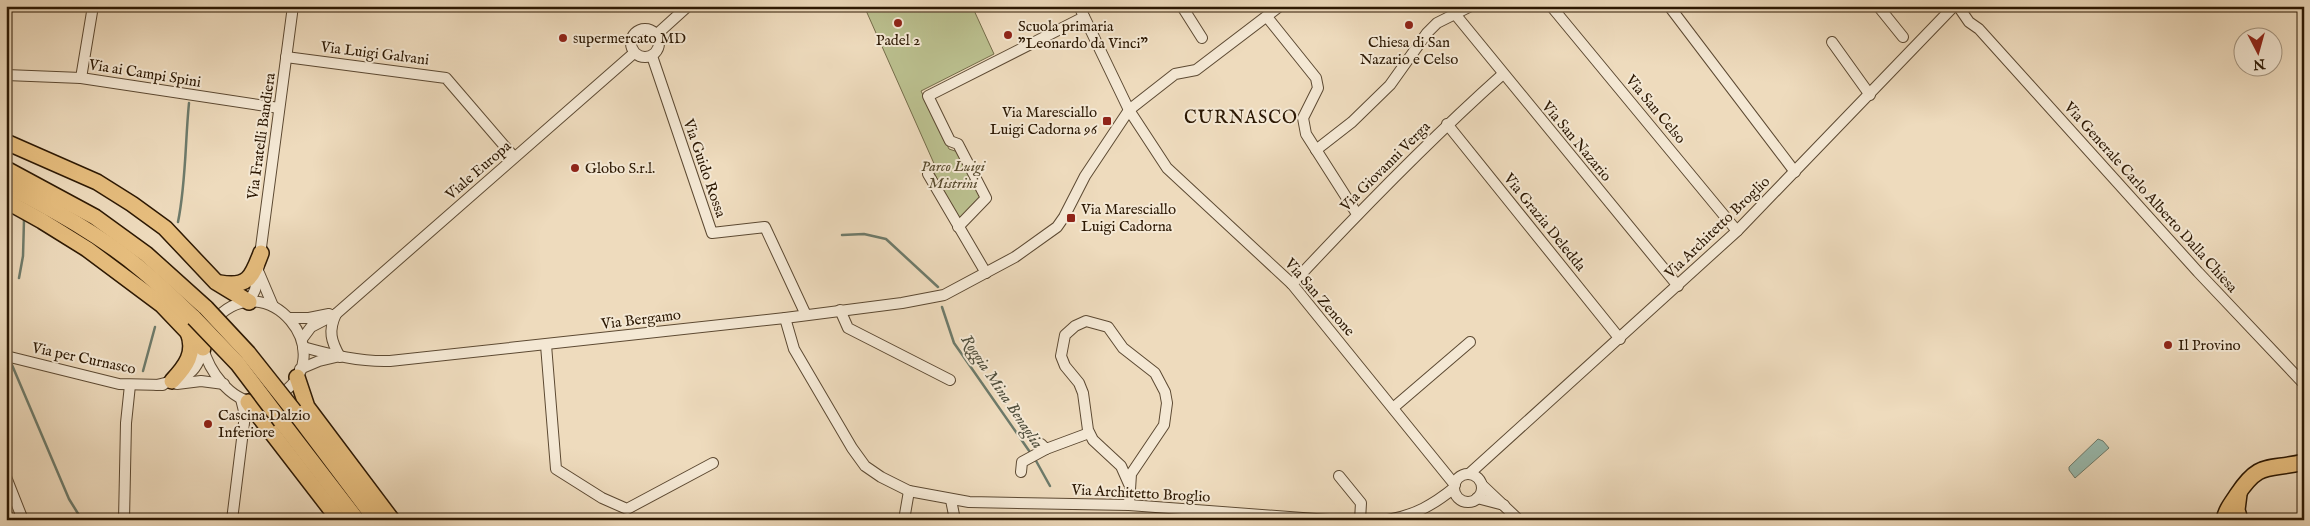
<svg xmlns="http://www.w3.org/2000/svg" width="2310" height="526" font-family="'IM FELL English',serif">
  <rect width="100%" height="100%" fill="#eedbbd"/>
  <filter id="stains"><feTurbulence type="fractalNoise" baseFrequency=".004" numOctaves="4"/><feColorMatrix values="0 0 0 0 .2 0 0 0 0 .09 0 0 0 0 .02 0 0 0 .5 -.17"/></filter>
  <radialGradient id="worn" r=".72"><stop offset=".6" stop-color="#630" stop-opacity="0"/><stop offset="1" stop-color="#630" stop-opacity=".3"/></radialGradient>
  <polygon fill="#bbc08f" stroke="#746c49" points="864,6 972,6 994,54 921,91 949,149 958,152 982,197 960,221 933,171 936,168"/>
  <polygon fill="#99bbaf" stroke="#6d7a6a" points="2098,439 2103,441 2109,448 2075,478 2069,470 2069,467"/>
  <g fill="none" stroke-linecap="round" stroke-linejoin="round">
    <g stroke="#6d7a6a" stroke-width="2.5">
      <path d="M178 222C186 183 185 143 189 103"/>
      <polyline points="842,235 864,234 886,239 938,287"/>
      <polyline points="19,278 23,256 24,220"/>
      <polyline points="942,307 954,343 1032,455"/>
      <polyline points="12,365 69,499 82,520"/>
      <polyline points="143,371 155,327"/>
      <polyline points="1035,459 1050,486"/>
      <polyline points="1080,516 1081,520"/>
    </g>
    <g stroke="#5c4932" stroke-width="12">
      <g id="minor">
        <polyline points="1079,6 1129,110 1167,168 1292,284 1455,485"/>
        <polyline points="1186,6 1183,8 1202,38"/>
        <polyline points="1551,6 1737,231"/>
        <polyline points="1669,6 1795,172"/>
        <polyline points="1878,6 1903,37"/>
        <polyline points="1958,6 1969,22 1979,29 2198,272 2304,384"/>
        <polyline points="1455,14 1678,286"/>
        <polyline points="1267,17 1316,78 1318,88 1303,118 1306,134 1357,214"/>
        <circle cx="645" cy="43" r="14"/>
        <polyline points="656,35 688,6"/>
        <polyline points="1832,42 1870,95"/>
        <polyline points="652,56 712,233 765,227 806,315"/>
        <polyline points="286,57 446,78 514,157"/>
        <polyline points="6,75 81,78 279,108"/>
        <polyline points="81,78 93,6"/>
        <polyline points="1447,124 1620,339"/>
        <polyline points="1316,150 1352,122 1390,85 1427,33 1437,23 1471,6"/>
        <polyline points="928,174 986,273"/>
        <polyline points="958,227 986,198 958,144 950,141 928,96 1084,17"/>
        <polyline points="259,273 273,306"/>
        <path d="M1292 284C1360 211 1429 140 1503 74"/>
        <polyline points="249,302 255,290 258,270 293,6"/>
        <polyline points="840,310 848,328 950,380"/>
        <path d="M336 314C328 331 331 341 340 357"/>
        <polyline points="290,318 309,318 329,314"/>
        <polyline points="785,318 794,349 852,448 865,466 881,477 909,491 969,502 1129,505 1329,520"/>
        <path d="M213 322C265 259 347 357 276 397"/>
        <polyline points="302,339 311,327 336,314 634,53"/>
        <polyline points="546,345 556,469 602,498 627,509 713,463"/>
        <path d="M303 347C332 355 360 362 390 361L785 318 902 303 944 295 1015 257 1057 227 1064 217 1085 176 1129 110 1175 74 1196 70 1280 6"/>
        <path d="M203 348C209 370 229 400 255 402"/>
        <polyline points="6,356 119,384 163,385"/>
        <polyline points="300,369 319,361 336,357"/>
        <polyline points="177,384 201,381 224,384"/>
        <path d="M157 385C187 378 199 374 204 342"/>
        <polyline points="1393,408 1470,342"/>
        <polyline points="1041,444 1046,449 1089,433"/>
        <polyline points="1021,472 1022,462 1046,449"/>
        <polyline points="1469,474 1737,231 1954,6"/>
        <circle cx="1468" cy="488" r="14"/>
        <polyline points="1339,476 1361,503 1360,520"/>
        <polyline points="6,477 23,520"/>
        <polyline points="1482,485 1519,520"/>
        <polyline points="1477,498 1504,505"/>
        <polyline points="951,500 955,520"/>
        <polyline points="1129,505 1131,474 1164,425 1167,403 1165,392 1155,373 1123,348 1108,327 1086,321 1075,326 1065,335 1061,356 1065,366 1079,383 1083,393 1088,430 1093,440 1121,466 1129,484"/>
        <polyline points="124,520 126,423 130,385"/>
        <polyline points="232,520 245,415 241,399"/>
        <polyline points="904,520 909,491"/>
        <path d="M1388 520C1415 515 1433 505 1454 488"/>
      </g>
    </g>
    <g stroke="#2c1803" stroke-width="18">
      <g id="highway">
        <polyline points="6,142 97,182 132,204 165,228 216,282 249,302"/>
        <polyline points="6,169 95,217 146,254 206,308"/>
        <path d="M6 185C54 210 102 236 143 271 160 285 177 302 194 318"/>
        <polyline points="6,201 42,221 87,249 162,305 203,348"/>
        <path d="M220 283C248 288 252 277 261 253"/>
        <polyline points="297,377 307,407 392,520"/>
        <path d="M172 381C186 366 196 353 188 332"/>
        <polyline points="248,402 339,520"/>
        <polyline points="294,411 376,520"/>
        <polyline points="281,421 357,520"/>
        <polyline points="2239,494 2237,510 2240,520"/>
        <path d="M2224 520C2226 510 2231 504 2237 495 2260 460 2268 471 2304 462"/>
      </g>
    </g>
    <use href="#minor" stroke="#f4e8d4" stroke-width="10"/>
    <use href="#highway" stroke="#e7be7e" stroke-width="15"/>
    <g stroke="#2c1803" stroke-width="18" stroke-linecap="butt">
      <g id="highway-bridge">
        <polyline points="206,308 248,353 294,411"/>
        <polyline points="194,318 238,364 281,421"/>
      </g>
    </g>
    <use href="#highway-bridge" stroke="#e7be7e" stroke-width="15"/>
  </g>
  <g fill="#8f2418" stroke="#f4e8d4" stroke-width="2">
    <circle cx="898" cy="23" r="5"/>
    <circle cx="1409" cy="25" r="5"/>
    <circle cx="1008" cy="35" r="5"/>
    <circle cx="563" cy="38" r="5"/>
    <rect x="1102" y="116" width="10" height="10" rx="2.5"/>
    <circle cx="575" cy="168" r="5"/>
    <rect x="1066" y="213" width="10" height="10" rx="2.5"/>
    <circle cx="2168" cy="345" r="5"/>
    <circle cx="208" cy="424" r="5"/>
  </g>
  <g text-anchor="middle" stroke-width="4" stroke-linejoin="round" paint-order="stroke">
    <g font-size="15" fill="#2c1803" stroke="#f4e8d4" text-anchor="start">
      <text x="1018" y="31">Scuola primaria<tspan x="1018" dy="17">"Leonardo da Vinci"</tspan></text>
      <text x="573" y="43">supermercato MD</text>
      <text x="898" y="45" text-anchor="middle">Padel 2</text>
      <text x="1409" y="47" text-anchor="middle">Chiesa di San<tspan x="1409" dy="17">Nazario e Celso</tspan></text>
      <text x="1097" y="117" text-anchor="end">Via Maresciallo<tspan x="1097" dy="17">Luigi Cadorna 96</tspan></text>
      <text x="585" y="173">Globo S.r.l.</text>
      <text x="1081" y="214">Via Maresciallo<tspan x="1081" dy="17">Luigi Cadorna</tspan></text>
      <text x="2178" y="350">Il Provino</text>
      <text x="218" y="420">Cascina Dalzio<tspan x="218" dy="17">Inferiore</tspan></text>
    </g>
    <g font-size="15" fill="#2c1803" stroke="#f4e8d4">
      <text transform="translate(375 53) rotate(7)" y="5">Via Luigi Galvani</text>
      <text transform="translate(145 73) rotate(9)" y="5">Via ai Campi Spini</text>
      <text transform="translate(1656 109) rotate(50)" y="5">Via San Celso</text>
      <text transform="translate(261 136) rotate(-82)" y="5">Via Fratelli Bandiera</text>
      <text transform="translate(1577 141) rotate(50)" y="5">Via San Nazario</text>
      <text transform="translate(1385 166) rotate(-45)" y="5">Via Giovanni Verga</text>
      <text transform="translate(705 168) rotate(71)" y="5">Via Guido Rossa</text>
      <text transform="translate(478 170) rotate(-41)" y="5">Viale Europa</text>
      <text transform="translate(2151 197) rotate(48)" y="5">Via Generale Carlo Alberto Dalla Chiesa</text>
      <text transform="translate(1545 222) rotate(51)" y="5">Via Grazia Deledda</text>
      <text transform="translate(1717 227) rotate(-44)" y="5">Via Architetto Broglio</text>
      <text transform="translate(1320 297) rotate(49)" y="5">Via San Zenone</text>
      <text transform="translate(641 319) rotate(-7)" y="5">Via Bergamo</text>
      <text transform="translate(84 358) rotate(12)" y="5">Via per Curnasco</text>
      <text transform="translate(1141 493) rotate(3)" y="5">Via Architetto Broglio</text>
    </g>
    <g font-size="15" font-style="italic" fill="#574a2d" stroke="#f4e8d4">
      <text x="953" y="171">Parco Luigi<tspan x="953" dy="17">Mistrini</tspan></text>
    </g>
    <g font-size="16" font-style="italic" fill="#52513f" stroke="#f4e8d4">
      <text transform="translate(1003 391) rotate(56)" y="6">Roggia Mina Benaglia</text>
    </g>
    <g font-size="18" letter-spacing="1" fill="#2c1803" stroke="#f4e8d4">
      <text x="1241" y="123">CURNASCO</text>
    </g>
  </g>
  <rect width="2310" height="526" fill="none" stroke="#eedbbd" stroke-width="25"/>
  <rect x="8" y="8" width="2295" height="511" fill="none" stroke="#2c1803" stroke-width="2.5"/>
  <rect x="12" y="12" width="2285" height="501" fill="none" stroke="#2c1803"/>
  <g transform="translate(2258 52) rotate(174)"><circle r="24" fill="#f4e8d4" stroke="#a49580"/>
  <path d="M0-4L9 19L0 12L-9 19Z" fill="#8f2418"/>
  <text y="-8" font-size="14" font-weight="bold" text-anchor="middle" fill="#2c1803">N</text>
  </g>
  <rect width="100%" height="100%" filter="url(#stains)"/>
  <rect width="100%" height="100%" fill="url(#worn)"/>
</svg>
